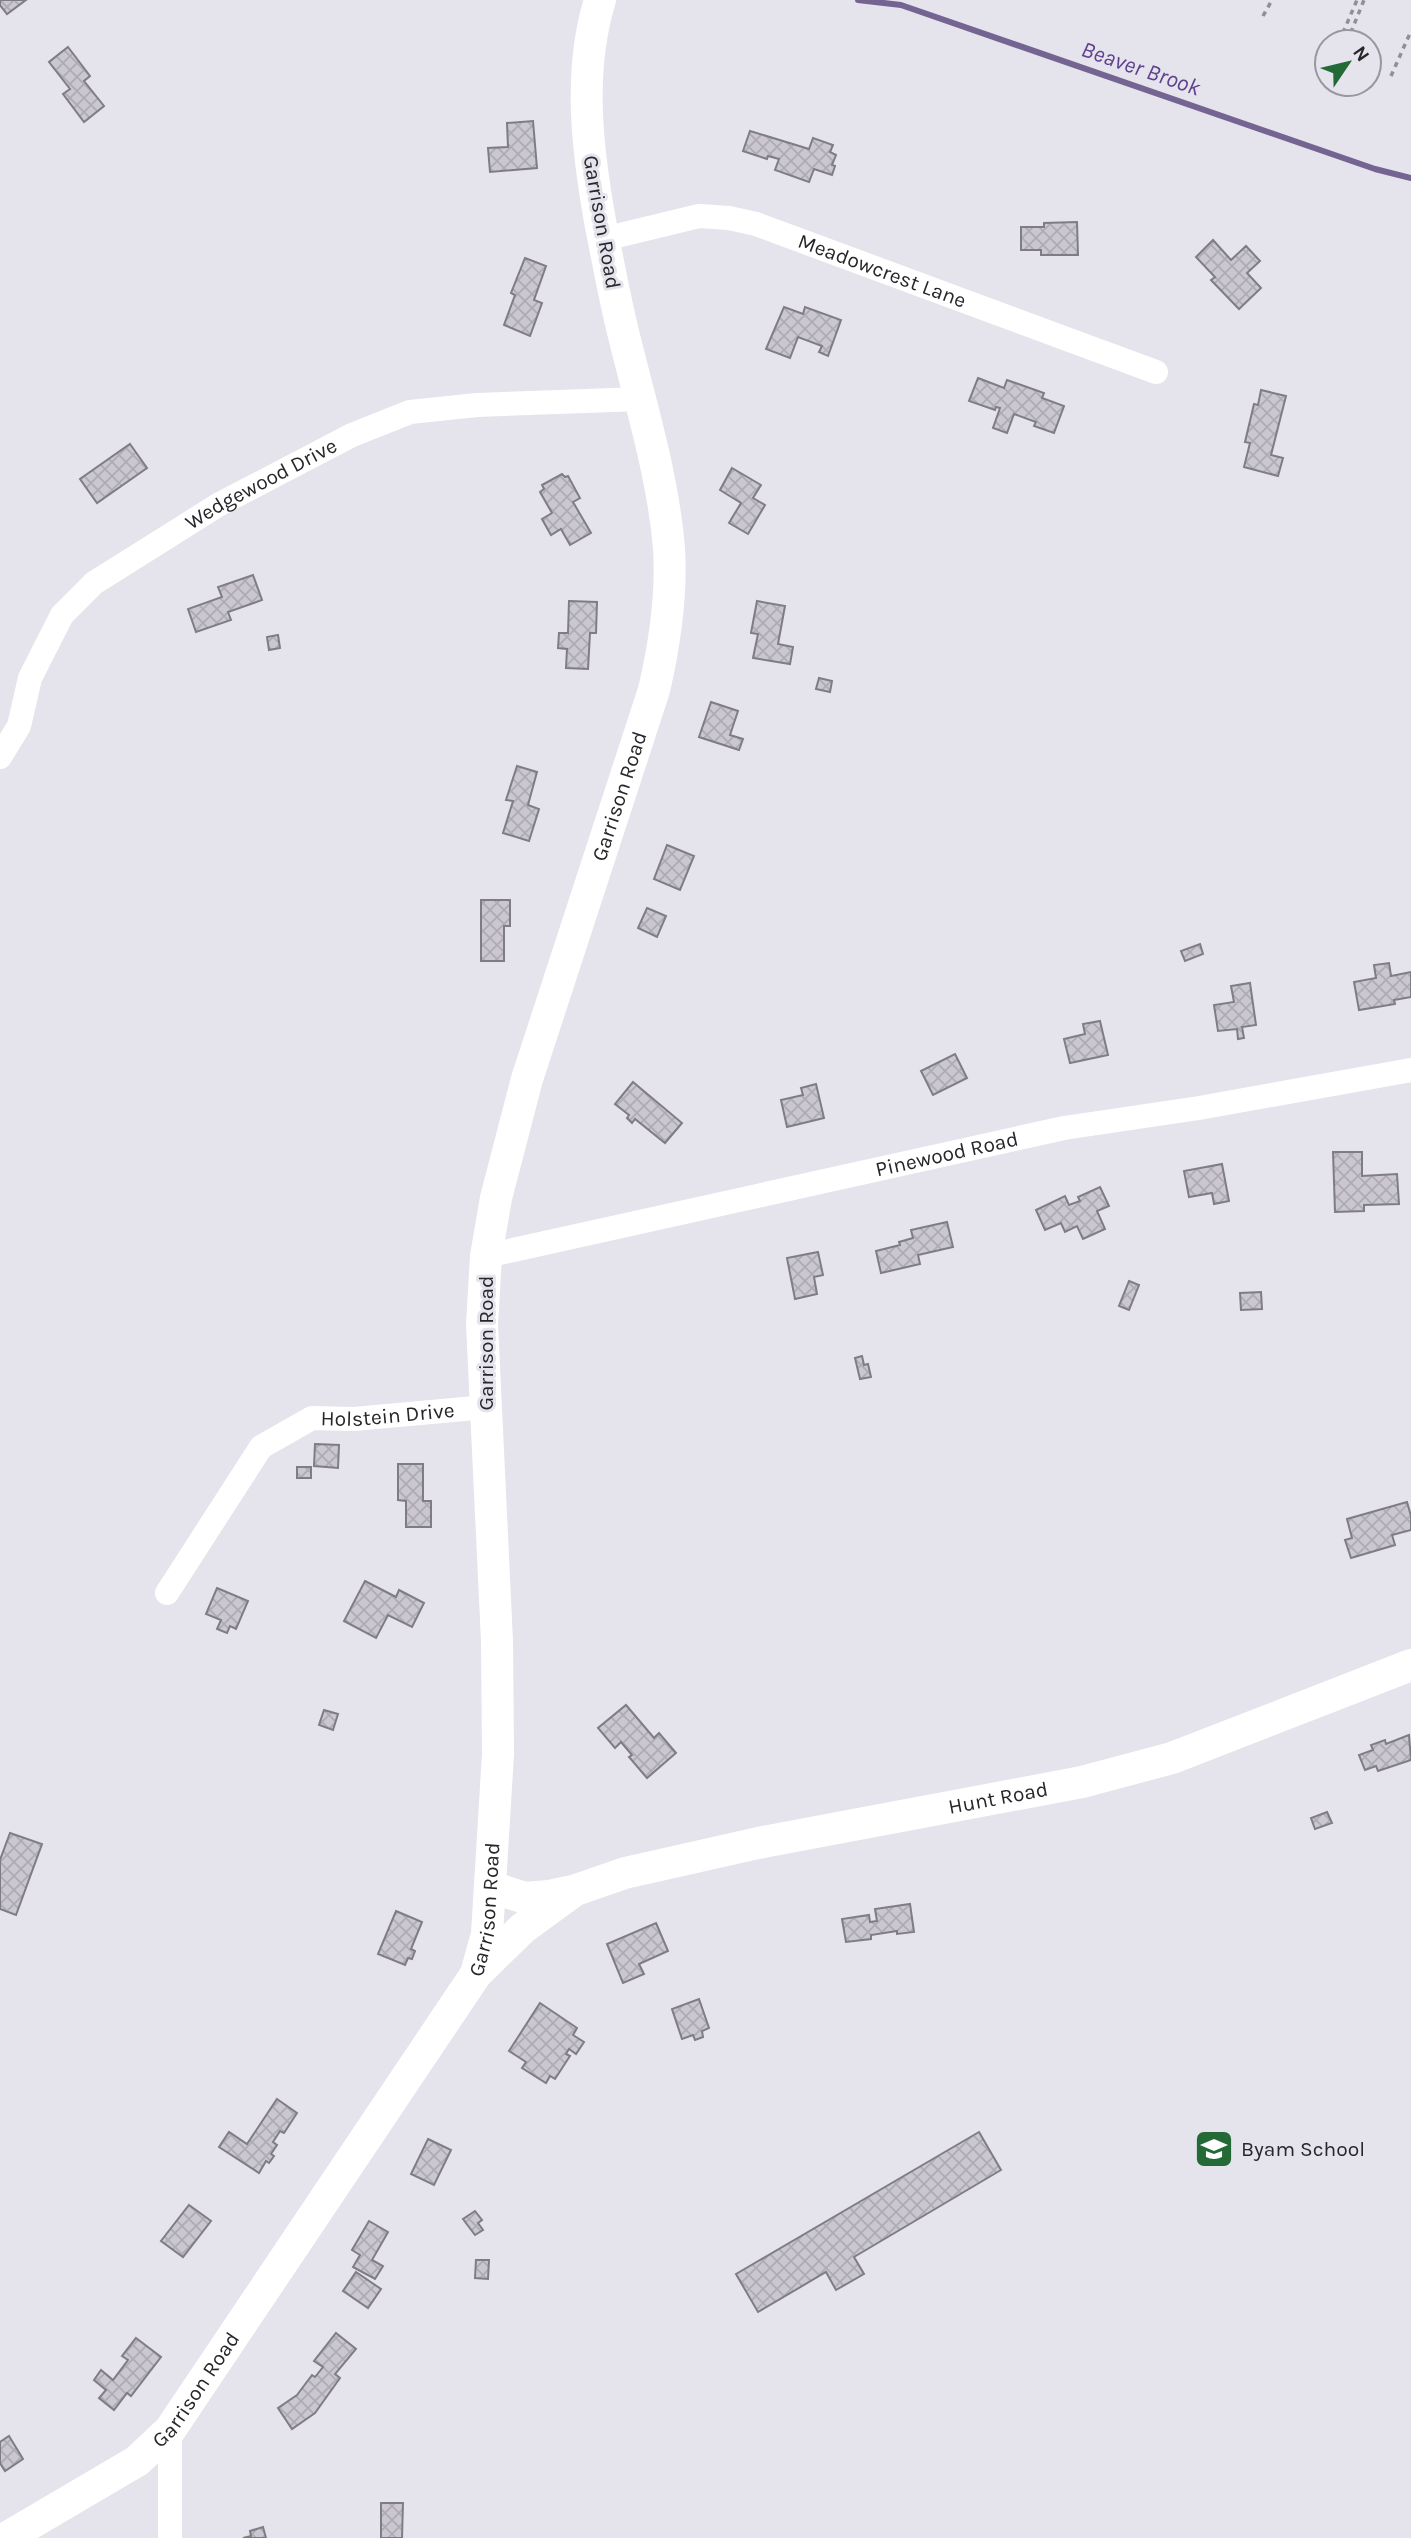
<svg xmlns="http://www.w3.org/2000/svg" width="1411" height="2538" font-family="Karla,sans-serif">
  <defs>
    <pattern id="building-cross-hatch" width="8" height="8" patternUnits="userSpaceOnUse" patternTransform="scale(1.75)"><rect width="8" height="8" fill="#cac7d0"/><path d="M0 0l8 8M0 8l8-8" fill="none" stroke="#aeabb3"/></pattern>
  </defs>
  <rect width="100%" height="100%" fill="#e5e3ec"/>
  <g fill="none" stroke-linecap="round" stroke-linejoin="round">
    <polyline stroke="#736491" stroke-width="6" points="858,0 901,5 1375,169 1411,178"/>
  </g>
  <g fill="url(#building-cross-hatch)" stroke="#7f7d84" stroke-width="2">
    <polygon points="0,0 26,0 7,14 0,5"/>
    <polygon points="68,47 90,76 84,81 104,106 84,122 63,94 70,89 49,62"/>
    <polygon points="533,121 537,168 490,172 488,148 508,147 507,123"/>
    <polygon points="750,131 809,149 813,138 833,145 830,152 836,155 832,165 835,166 832,175 814,169 809,182 775,170 779,159 768,156 767,159 743,151"/>
    <polygon points="1077,222 1078,255 1041,255 1041,250 1021,250 1021,227 1044,227 1044,223"/>
    <polygon points="1213,240 1231,260 1246,246 1260,261 1247,273 1261,288 1239,309 1211,280 1215,277 1196,257"/>
    <polygon points="525,258 546,266 534,300 542,303 530,336 504,325 515,295 511,293"/>
    <polygon points="784,307 803,314 805,307 841,320 828,356 819,352 822,346 798,337 790,358 766,349"/>
    <polygon points="978,378 1004,388 1007,380 1044,393 1042,398 1064,406 1054,433 1034,426 1036,422 1014,414 1007,433 993,428 1000,408 996,407 995,410 969,401"/>
    <polygon points="1261,390 1286,396 1271,455 1283,458 1278,476 1244,467 1250,443 1245,442 1254,404 1258,405"/>
    <polygon points="130,444 147,468 97,503 80,479"/>
    <polygon points="732,468 761,485 753,498 765,505 748,534 729,523 741,503 720,490"/>
    <polygon points="562,474 565,477 568,476 580,498 573,502 591,533 570,545 561,529 551,535 542,519 552,513 540,492 544,489 542,485"/>
    <polygon points="253,575 262,600 228,612 231,620 196,632 188,609 222,597 218,587"/>
    <polygon points="569,601 597,602 596,633 590,633 588,669 566,668 567,649 558,648 559,633 568,633"/>
    <polygon points="757,601 785,606 778,644 793,647 790,664 753,658 758,634 751,633"/>
    <polygon points="278,635 280,648 269,650 267,637"/>
    <polygon points="819,678 832,681 830,692 816,689"/>
    <polygon points="711,702 738,711 730,735 743,739 739,750 699,737"/>
    <polygon points="517,766 537,772 528,805 539,809 529,841 503,833 513,801 506,800"/>
    <polygon points="667,845 694,856 680,890 654,879"/>
    <polygon points="481,900 510,900 510,926 504,926 504,961 481,961"/>
    <polygon points="647,908 666,916 657,937 638,928"/>
    <polygon points="1200,944 1203,954 1185,961 1181,951"/>
    <polygon points="1389,963 1391,976 1411,972 1411,997 1394,1000 1395,1004 1359,1010 1354,982 1376,978 1374,965"/>
    <polygon points="1250,983 1256,1025 1242,1027 1244,1038 1238,1039 1237,1029 1218,1031 1214,1005 1234,1002 1231,986"/>
    <polygon points="1100,1021 1108,1055 1070,1063 1064,1039 1085,1034 1083,1024"/>
    <polygon points="955,1054 967,1078 933,1095 921,1071"/>
    <polygon points="633,1082 682,1123 665,1143 635,1119 632,1123 627,1118 629,1115 615,1104"/>
    <polygon points="816,1084 824,1118 787,1127 781,1100 803,1095 801,1088"/>
    <polygon points="1333,1152 1362,1152 1362,1176 1397,1174 1399,1204 1364,1205 1364,1211 1335,1212"/>
    <polygon points="1222,1164 1229,1201 1214,1204 1212,1193 1189,1197 1184,1171"/>
    <polygon points="1100,1187 1109,1206 1097,1211 1105,1229 1083,1239 1077,1226 1065,1232 1061,1223 1045,1230 1036,1210 1065,1196 1069,1205 1080,1201 1078,1197"/>
    <polygon points="947,1222 953,1247 918,1255 920,1264 881,1273 876,1251 900,1245 899,1242 913,1238 911,1230"/>
    <polygon points="818,1252 823,1275 814,1277 817,1294 795,1299 787,1258"/>
    <polygon points="1129,1281 1139,1285 1129,1310 1119,1306"/>
    <polygon points="1261,1292 1262,1309 1241,1310 1240,1293"/>
    <polygon points="862,1356 864,1365 868,1364 871,1377 860,1379 855,1358"/>
    <polygon points="315,1444 339,1445 338,1468 314,1466"/>
    <polygon points="398,1464 423,1464 423,1501 431,1501 431,1527 406,1527 406,1501 398,1500"/>
    <rect x="297" y="1467" width="14" height="11"/>
    <polygon points="1407,1502 1411,1516 1411,1530 1392,1535 1395,1545 1351,1558 1345,1540 1352,1538 1347,1519"/>
    <polygon points="365,1581 396,1597 399,1590 424,1603 412,1627 388,1615 376,1638 344,1621"/>
    <polygon points="217,1588 248,1601 236,1629 230,1626 227,1633 217,1629 221,1620 206,1614"/>
    <polygon points="626,1705 654,1738 659,1733 676,1753 647,1778 629,1757 632,1755 621,1742 615,1748 598,1728"/>
    <polygon points="324,1710 338,1714 333,1730 319,1725"/>
    <polygon points="1409,1735 1411,1760 1378,1771 1376,1766 1365,1770 1359,1755 1373,1750 1371,1745 1385,1740 1386,1744"/>
    <polygon points="1327,1812 1332,1823 1315,1829 1311,1818"/>
    <polygon points="10,1833 42,1844 16,1915 0,1909 0,1860"/>
    <polygon points="910,1904 914,1932 897,1934 897,1931 871,1935 871,1939 846,1942 842,1919 869,1915 870,1922 877,1921 875,1909"/>
    <polygon points="396,1911 422,1922 411,1949 415,1951 412,1959 408,1958 405,1965 378,1954"/>
    <polygon points="656,1923 668,1951 639,1964 644,1974 623,1983 607,1944"/>
    <polygon points="699,1999 709,2028 702,2031 703,2037 695,2040 693,2035 682,2039 672,2009"/>
    <polygon points="540,2003 577,2028 573,2035 584,2042 576,2054 569,2049 566,2054 570,2056 555,2079 550,2076 546,2083 522,2068 526,2062 509,2051"/>
    <polygon points="277,2099 297,2113 284,2133 280,2131 273,2142 277,2145 271,2154 274,2156 269,2163 266,2161 259,2173 219,2147 229,2132 247,2144"/>
    <polygon points="979,2132 1001,2170 854,2257 864,2274 836,2290 826,2272 758,2312 736,2274"/>
    <polygon points="428,2139 451,2150 434,2185 411,2174"/>
    <polygon points="189,2205 211,2221 183,2257 161,2241"/>
    <polygon points="475,2211 482,2220 478,2223 483,2230 475,2235 463,2219"/>
    <polygon points="369,2221 388,2232 372,2260 383,2266 375,2279 353,2267 360,2255 352,2250"/>
    <polygon points="476,2260 489,2260 488,2279 475,2278"/>
    <polygon points="356,2272 381,2289 368,2308 343,2291"/>
    <polygon points="336,2333 356,2349 335,2374 340,2378 315,2413 292,2429 278,2408 297,2395 312,2375 315,2377 323,2367 314,2361"/>
    <polygon points="136,2338 161,2357 131,2396 127,2393 114,2410 99,2398 106,2390 94,2380 101,2370 113,2380 128,2360 122,2356"/>
    <polygon points="9,2436 23,2459 5,2471 0,2463 0,2442"/>
    <polygon points="381,2503 403,2503 402,2538 381,2538"/>
    <polygon points="263,2527 266,2538 243,2538 251,2536 250,2531"/>
  </g>
  <g fill="none" stroke-linecap="round" stroke-linejoin="round">
    <g stroke="#918f96" stroke-width="3.5" stroke-dasharray="5 5" stroke-linecap="butt">
      <polyline points="1263,16 1272,0"/>
      <polyline points="1339,42 1357,0"/>
      <polyline points="1347,42 1364,0"/>
      <polyline points="1391,76 1411,31"/>
    </g>
    <g stroke="#fff" stroke-width="24">
      <path id="s1" d="M604 239 699 216 729 218 756 224 1156 372"/>
      <path id="s2" d="M0 757 19 726 30 678 62 615 94 583 218 505 352 435 410 412 477 405 641 399"/>
      <path id="s3" d="M486 1256 1064 1128 1199 1108 1411 1070"/>
      <path id="s4" d="M167 1593 261 1447 312 1418 354 1419 486 1407"/>
      <polyline points="170,2538 170,2430"/>
    </g>
    <g stroke="#fff" stroke-width="32">
      <path id="s5" d="M491 1887 525 1898 549 1896 573 1891 625 1873 758 1843 1082 1782 1172 1758 1411 1665"/>
      <polyline points="477,1973 523,1928 571,1893"/>
      <path id="s6" d="M6 2538 137 2461 170 2430 476 1974 487 1934 498 1754 497 1641 482 1324 486 1256 496 1198 527 1079 654 690C665 643 672 596 669 548 663 477 642 409 625 340 615 301 608 261 600 221 587 148 578 71 600 0"/>
    </g>
  </g>
  <defs>
    <g id="school-square" transform="scale(2.0125)"><rect x="-9" y="-9" width="18" height="18" rx="4" fill="#246a36" stroke="#e5e3ec"/><path d="M0-5L7-2L0 1L-7-2ZM-4 1L0 2.5L4 1V4Q0 6-4 4Z" fill="#fff"/></g>
  </defs>
  <g fill-rule="evenodd">
    <use href="#school-square" x="1214" y="2149"/>
  </g>
  <g text-anchor="middle" stroke-width="6" stroke-linejoin="round" paint-order="stroke">
    <g font-size="21" fill="#27262a" stroke="#e5e3ec">
      <text transform="translate(602 222) rotate(80)" y="7">Garrison Road</text>
      <text dy="7" stroke="none"><textPath href="#s1" startOffset="290">Meadowcrest Lane</textPath></text>
      <text dy="7" stroke="none"><textPath href="#s2" startOffset="396">Wedgewood Drive</textPath></text>
      <text dy="7" stroke="none"><textPath href="#s6" startOffset="1946">Garrison Road</textPath></text>
      <text dy="7" stroke="none"><textPath href="#s3" startOffset="472">Pinewood Road</textPath></text>
      <text transform="translate(486 1343) rotate(-90)" y="7">Garrison Road</text>
      <text dy="7" stroke="none"><textPath href="#s4" startOffset="308">Holstein Drive</textPath></text>
      <text dy="7" stroke="none"><textPath href="#s5" startOffset="520">Hunt Road</textPath></text>
      <text dy="7" stroke="none"><textPath href="#s6" startOffset="812">Garrison Road</textPath></text>
      <text dy="7" stroke="none"><textPath href="#s6" startOffset="245">Garrison Road</textPath></text>
    </g>
    <g font-size="21" fill="#27262a" stroke="#e5e3ec" text-anchor="start">
      <text x="1241" y="2156">Byam School</text>
    </g>
    <g font-size="23" font-style="italic" fill="#5f428e" stroke="#e5e3ec">
      <text transform="translate(1141 68) rotate(19)" y="8">Beaver Brook</text>
    </g>
  </g>
  <g transform="translate(1348 63) rotate(55)"><circle r="33" fill="#e5e3ec" stroke="#99979e" stroke-width="2"/>
  <path d="M0-5L12 26L0 18L-12 26Z" fill="#246a36"/>
  <text y="-10" font-size="19" font-weight="bold" text-anchor="middle" fill="#27262a">N</text>
  </g>
</svg>
